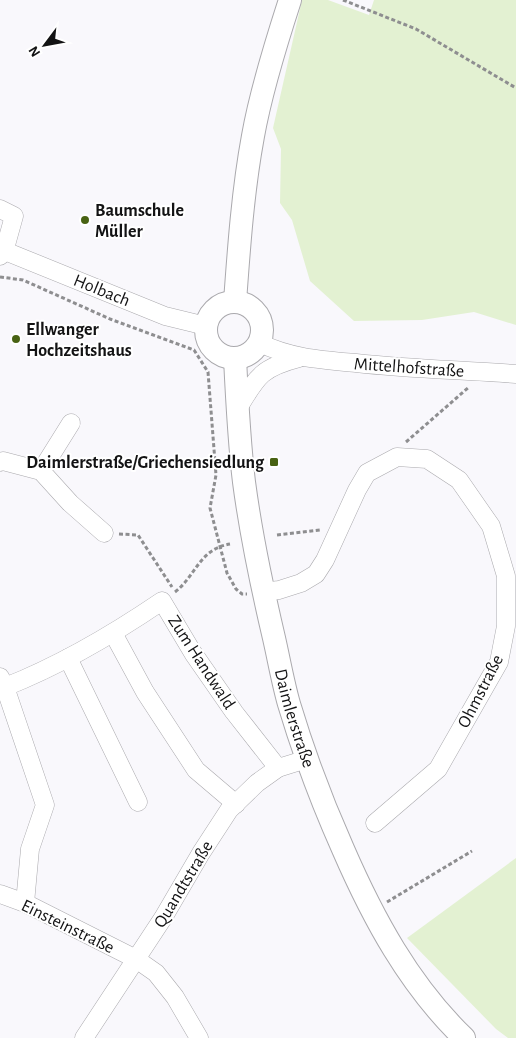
<svg xmlns="http://www.w3.org/2000/svg" width="516" height="1038" font-family="'Alegreya Sans',sans-serif">
  <rect width="100%" height="100%" fill="#f9f8fc"/>
  <g fill="#e3f1d2">
    <polygon points="302,0 328,0 369,15 374,0 516,0 516,325 474,312 422,320 354,321 310,281 292,220 280,203 281,149 273,128"/>
    <polygon points="516,858 516,1038 508,1038 496,1029 407,938"/>
  </g>
  <g fill="none" stroke-linecap="round" stroke-linejoin="round">
    <g stroke="#aaa9ad" stroke-width="19">
      <g id="minor">
        <polyline points="0,209 14,216 4,252 0,256"/>
        <polyline points="0,249 165,316 206,326"/>
        <path d="M260 343C290 358 322 360 356 363 409 369 463 370 516 374"/>
        <path d="M237 410C257 377 260 368 299 358"/>
        <polyline points="0,462 3,461 41,471 70,503 104,533"/>
        <polyline points="41,471 71,423"/>
        <polyline points="263,592 279,590 301,583 316,574 325,560 357,490 367,473 397,457 427,459 459,480 491,526 506,576 506,626 499,662 438,769 375,823"/>
        <polyline points="113,633 145,692 196,770 236,804"/>
        <polyline points="68,658 138,802"/>
        <polyline points="0,677 5,687 45,805 30,849 25,903"/>
        <path d="M5 687C61 665 112 635 162 601L193 653 234 712 278 768"/>
        <polyline points="0,894 25,903 136,959 156,973 175,997 199,1038"/>
        <polyline points="84,1038 163,918 201,853 229,810 257,783 278,768 307,759"/>
      </g>
    </g>
    <g stroke="#aaa9ad" stroke-width="24">
      <g id="major">
        <circle cx="234" cy="330" r="28"/>
        <path d="M235 302C239 246 243 190 253 136 261 91 276 43 290 0"/>
        <path id="s1" d="M235 358C237 400 239 441 244 482 251 535 262 587 274 638 279 660 283 683 289 704 304 754 322 802 343 849 373 918 409 985 464 1038"/>
      </g>
    </g>
    <g stroke="#8e8e90" stroke-width="3" stroke-dasharray="4 2.5" stroke-linecap="butt">
      <polyline points="343,0 416,29 516,88"/>
      <polyline points="0,277 23,280 110,319 194,350 208,372 216,475 210,508 227,573 236,589 242,594 247,594"/>
      <polyline points="406,442 469,387"/>
      <polyline points="119,534 138,535 172,587"/>
      <polyline points="277,535 320,530"/>
      <path d="M175 592C196 576 199 549 230 544"/>
      <polyline points="387,902 472,851"/>
    </g>
    <use href="#minor" stroke="#fff" stroke-width="18"/>
    <use href="#major" stroke="#fff" stroke-width="22"/>
  </g>
  <g fill="#486213" stroke="#fff" stroke-width="2">
    <circle cx="85" cy="220" r="5"/>
    <circle cx="16" cy="339" r="5"/>
    <rect x="269" y="457" width="10" height="10" rx="2.5"/>
  </g>
  <g text-anchor="middle" stroke-width="4" stroke-linejoin="round" paint-order="stroke">
    <g font-size="18" font-weight="bold" fill="#131314" stroke="#fff" text-anchor="start">
      <text x="95" y="216">Baumschule<tspan x="95" dy="21">Müller</tspan></text>
      <text x="26" y="335">Ellwanger<tspan x="26" dy="21">Hochzeitshaus</tspan></text>
      <text x="264" y="468" text-anchor="end">Daimlerstraße/Griechensiedlung</text>
    </g>
    <g font-size="18" fill="#131314" stroke="#fff">
      <text transform="translate(102 290) rotate(22)" y="6">Holbach</text>
      <text transform="translate(409 367) rotate(4)" y="6">Mittelhofstraße</text>
      <text transform="translate(202 662) rotate(57)" y="6">Zum Handwald</text>
      <text transform="translate(480 691) rotate(-63)" y="6">Ohmstraße</text>
      <text dy="6" stroke="none"><textPath href="#s1" startOffset="366">Daimlerstraße</textPath></text>
      <text transform="translate(183 884) rotate(-59)" y="6">Quandtstraße</text>
      <text transform="translate(68 926) rotate(26)" y="6">Einsteinstraße</text>
    </g>
  </g>
  <g transform="translate(45 45) rotate(238)" stroke="#ffffff" stroke-width="4" paint-order="stroke">
  <path d="M0-4L9 19L0 12L-9 19Z" fill="#131314"/>
  <text y="-8" font-size="14" font-weight="bold" text-anchor="middle" fill="#131314">N</text>
  </g>
</svg>
